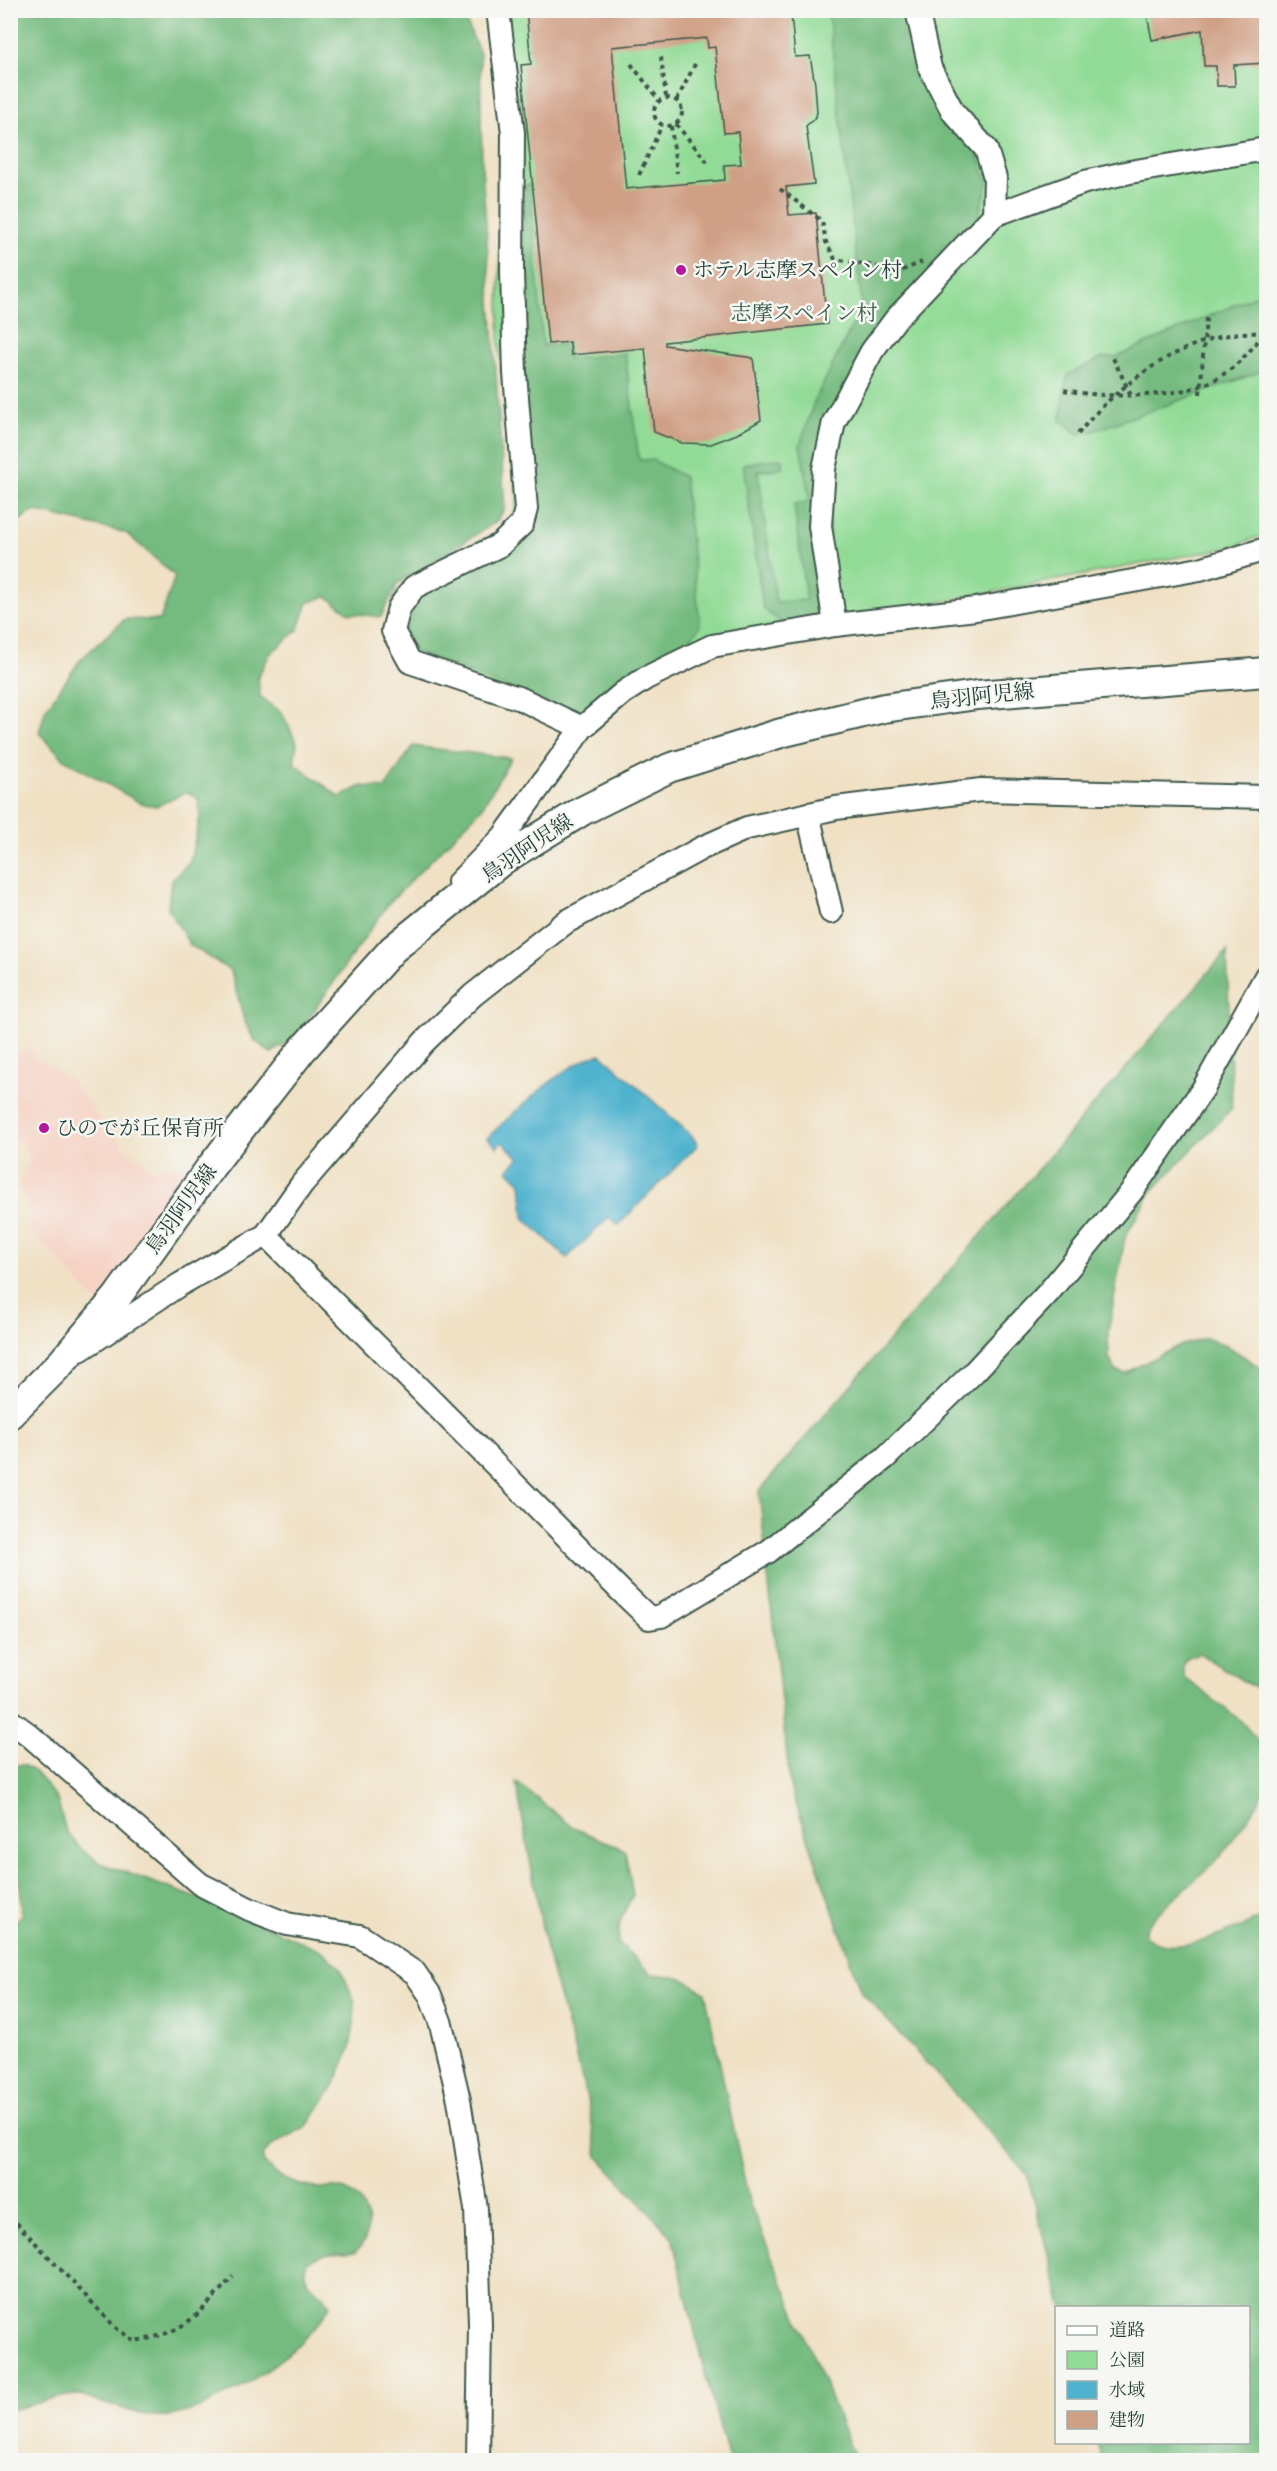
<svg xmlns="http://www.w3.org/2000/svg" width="1277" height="2471" font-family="'Libre Bodoni','Noto Serif JP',serif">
  <rect width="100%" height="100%" fill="#f6f6f2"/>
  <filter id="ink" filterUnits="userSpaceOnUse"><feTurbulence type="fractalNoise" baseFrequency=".0167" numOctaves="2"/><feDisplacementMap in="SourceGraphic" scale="12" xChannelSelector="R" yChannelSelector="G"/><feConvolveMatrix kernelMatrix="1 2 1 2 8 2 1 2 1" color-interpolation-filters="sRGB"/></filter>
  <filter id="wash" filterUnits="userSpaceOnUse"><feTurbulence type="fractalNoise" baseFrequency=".008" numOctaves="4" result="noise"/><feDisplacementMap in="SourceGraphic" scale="24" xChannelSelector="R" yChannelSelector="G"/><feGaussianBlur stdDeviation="1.35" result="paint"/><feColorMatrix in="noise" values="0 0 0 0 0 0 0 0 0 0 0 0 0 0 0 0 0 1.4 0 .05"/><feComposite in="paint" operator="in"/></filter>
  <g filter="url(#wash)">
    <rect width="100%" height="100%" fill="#f0e1c5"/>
    <polygon fill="#f6d2c4" points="32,1050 36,1060 43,1060 71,1080 107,1128 128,1151 142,1160 151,1170 207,1162 101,1307 29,1229 32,1216 18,1186 29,1163 29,1153 19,1140 11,1136 10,1052"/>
    <polygon fill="#92db96" stroke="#588c65" stroke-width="1.5" points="491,11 1266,11 1266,534 1232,547 860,617 779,629 705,637 685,653 579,722 552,723 453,686 386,632 395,593 435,560 503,531 512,520 517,500 499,347 501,130"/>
    <g fill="#75bb7f" stroke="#4a7c5a" stroke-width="1.5">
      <polygon points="11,11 462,11 480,54 482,167 505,508 496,522 397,584 381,617 349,613 326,596 308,603 298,630 270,654 258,677 260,696 282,713 297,743 294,763 340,797 362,786 385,788 413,746 511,758 482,808 388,904 295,1038 271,1053 254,1040 244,1020 231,971 190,945 168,908 171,881 190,861 200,817 198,798 186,792 157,806 142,804 64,759 39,733 45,710 81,659 125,619 160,620 175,576 126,533 35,511 11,525"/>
      <path d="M828 11H911L976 149 988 183 976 224 832 410 826 615 819 623C794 625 781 628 763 607L743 464 782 458V468L758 471 776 602 806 600 794 504 810 501 800 445 814 402 862 306Z"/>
      <path d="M530 184 543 346 567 344 568 359 625 353 639 460H653L684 477 700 625C683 657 649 668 619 685 604 693 591 705 577 715L415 652 405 634 403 611 420 589 528 527 519 337 525 186Z"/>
      <polygon points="1266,291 1266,370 1096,430 1078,434 1061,421 1064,390 1068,375 1101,358 1116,357"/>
      <path d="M1227 951 1232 1108 1151 1192 1125 1237 1108 1332 1109 1357 1115 1371 1125 1373 1176 1347 1206 1338 1226 1345 1266 1371V1692L1248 1684 1199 1653C1184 1657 1179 1664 1185 1678L1240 1720 1266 1750V1784L1257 1805 1221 1856 1157 1914 1145 1929V1936C1175 1962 1235 1927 1266 1917V2460H1102L1097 2443 1248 2442V2308L1062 2307 1027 2174 860 1990 790 1786 759 1491Z"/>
      <path d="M10 1765H23L35 1772 57 1799 66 1831 81 1849 100 1863 222 1907 322 1951 340 1967 355 2002 354 2024 350 2048 334 2086 307 2126 273 2145 264 2153 263 2161C272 2175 294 2185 310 2187 324 2190 338 2184 351 2193 371 2208 374 2236 355 2252L321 2255 307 2262C298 2285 320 2287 330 2305 310 2348 215 2413 167 2416 144 2418 117 2406 95 2400 90 2398 83 2395 78 2395 65 2394 26 2407 11 2410L10 1929 22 1913 20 1888 11 1844Z"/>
      <polygon points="516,1782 574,1828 625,1850 633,1895 620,1921 618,1942 651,1974 680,1977 705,1992 749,2202 856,2460 729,2460 703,2366 672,2237 598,2157 586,2093 546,1949"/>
    </g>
    <path fill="#4fb2ce" stroke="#377881" stroke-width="1.5" d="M601 1054 692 1136 698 1145 618 1225 609 1217 567 1258 524 1218 521 1183 508 1170 519 1158 502 1142 497 1147 487 1138C514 1113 566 1061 601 1054Z"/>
    <g id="blocks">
      <g fill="#d0a086" fill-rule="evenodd">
        <path d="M526 10H761L762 15 791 14 795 57 810 56 815 84 817 112 816 117 806 126 814 184 786 187 789 215 816 213 827 324 665 342V345L753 358 761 420 737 434 711 444 682 443 654 432 645 348 571 355 570 342 548 344 521 65 531 64ZM707 38 708 48 715 47 724 133 738 132 741 164 724 165 725 180 626 189 612 47Z"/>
        <polygon points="1146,10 1266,10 1266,63 1234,65 1235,86 1217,86 1216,66 1204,66 1202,30 1152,40"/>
      </g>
    </g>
  </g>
  <g filter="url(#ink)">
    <use href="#blocks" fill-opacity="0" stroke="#3e564a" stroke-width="1.5"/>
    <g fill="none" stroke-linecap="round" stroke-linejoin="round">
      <g stroke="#3e564a" stroke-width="26">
        <g id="minor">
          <polyline points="498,10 513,133 512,272 515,373 526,509 522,524 500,545 414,587 399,608 393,631 410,662 521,699 582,728"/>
          <polyline points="994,215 1085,182 1130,172 1266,149"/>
          <polyline points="835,625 820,526 824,469 834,422 872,351 895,320 994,215 995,178 986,149 953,112 930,68 917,10"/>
          <polyline points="808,814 831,912"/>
          <polyline points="459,882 503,837 582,728 623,693 646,678 712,646 835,625 976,609 1200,569 1266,549"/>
          <polyline points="266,1235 623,1593 649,1618 661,1616 769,1551 885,1458 974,1372 1048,1293 1132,1191 1203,1089 1266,976"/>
          <polyline points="80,1350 179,1285 266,1235 302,1184 424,1042 473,995 566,922 702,848 747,828 836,808 981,790 1266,797"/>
          <polyline points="10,1721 28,1734 200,1884 249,1909 287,1924 360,1936 415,1973 430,1995 441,2024 459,2100 476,2209 480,2324 478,2460"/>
        </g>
      </g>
      <g stroke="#3e564a" stroke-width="32">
        <polyline id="major" points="10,1414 61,1363 117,1297 210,1168 302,1050 393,949 504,859 582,811 669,768 781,733 884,708 977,695 1266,672"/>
      </g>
      <g stroke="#3e564a" stroke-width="4" stroke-dasharray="4.5 4.5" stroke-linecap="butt">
        <polyline points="661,57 666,97"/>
        <polyline points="631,64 659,100"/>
        <circle cx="668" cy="112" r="14"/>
        <polyline points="677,100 696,62"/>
        <polyline points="676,124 709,164"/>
        <polyline points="671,126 677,173"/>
        <polyline points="639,175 662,125"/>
        <polyline points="780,189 822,221 826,242 835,259 901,271 922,262"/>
        <polyline points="1113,358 1131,395"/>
        <path d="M1064 390C1102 398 1174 399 1210 382 1233 371 1253 350 1266 329"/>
        <polyline points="1200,394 1206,318"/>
        <path d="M1078 434C1114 388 1174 343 1234 334 1244 332 1255 333 1266 333"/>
        <path d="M10 2216 116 2328 134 2341C186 2334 200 2313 233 2276"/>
      </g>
      <use href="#minor" stroke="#fff" stroke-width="22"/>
      <use href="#major" stroke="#fff" stroke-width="28"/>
    </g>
  </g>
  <g fill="#b5179e" stroke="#f6f6f2" stroke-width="2">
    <circle cx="681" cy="270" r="6"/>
    <circle cx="44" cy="1128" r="6"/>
  </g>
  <g text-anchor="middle" stroke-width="5" stroke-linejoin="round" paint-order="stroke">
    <g font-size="21" fill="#1f3d34" stroke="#f6f6f2" text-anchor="start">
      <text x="693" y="277">ホテル志摩スペイン村</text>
      <text x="56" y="1135">ひのでが丘保育所</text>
    </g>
    <g font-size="21" fill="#365d48" stroke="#f6f6f2">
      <text x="804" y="320">志摩スペイン村</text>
    </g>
    <g font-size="21" fill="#1f3d34" stroke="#f6f6f2">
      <text transform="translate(982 696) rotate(-6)" y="7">鳥羽阿児線</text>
      <text transform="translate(527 848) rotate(-34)" y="7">鳥羽阿児線</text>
      <text transform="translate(181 1209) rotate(-54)" y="7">鳥羽阿児線</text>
    </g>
  </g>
  <rect width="1277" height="2471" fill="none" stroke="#f6f6f2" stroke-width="36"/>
  <rect x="1055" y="2306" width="195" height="138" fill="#f6f6f2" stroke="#a0aca6" stroke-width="1.5"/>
  <rect x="1067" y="2326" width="30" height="9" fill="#ffffff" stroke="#a0aca6" stroke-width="1.5"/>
  <text x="1109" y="2336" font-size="18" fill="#1f3d34">道路</text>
  <rect x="1067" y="2351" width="30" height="18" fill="#92db96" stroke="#a0aca6" stroke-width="1.5"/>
  <text x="1109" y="2366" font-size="18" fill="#1f3d34">公園</text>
  <rect x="1067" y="2381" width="30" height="18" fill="#4fb2ce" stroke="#a0aca6" stroke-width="1.5"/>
  <text x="1109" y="2396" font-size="18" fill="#1f3d34">水域</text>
  <rect x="1067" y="2411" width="30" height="18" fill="#d0a086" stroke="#a0aca6" stroke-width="1.5"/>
  <text x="1109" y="2426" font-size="18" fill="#1f3d34">建物</text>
</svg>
